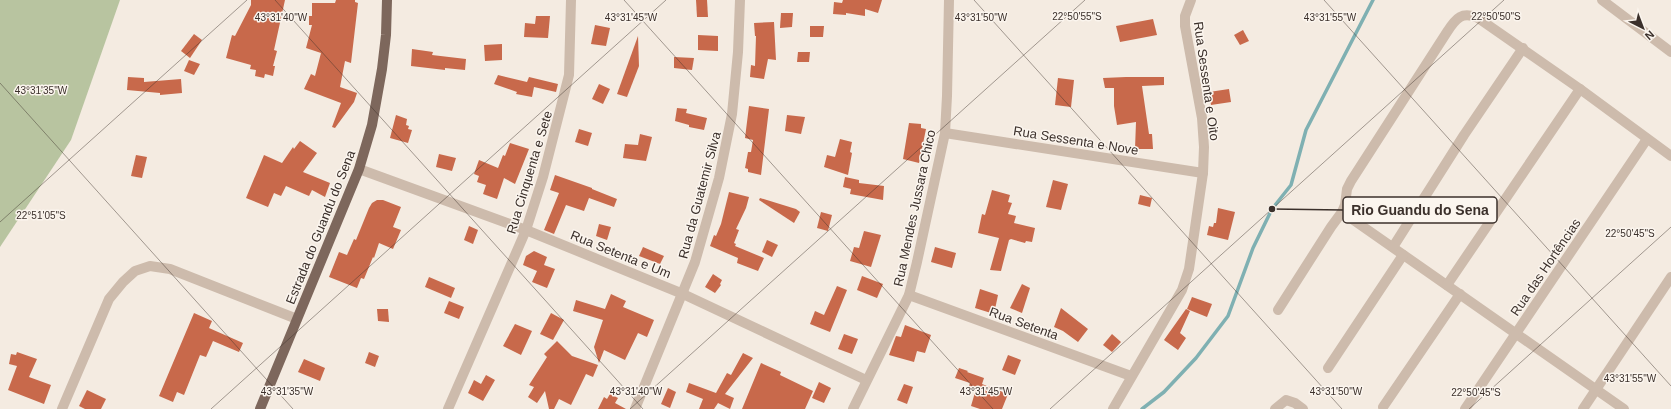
<svg xmlns="http://www.w3.org/2000/svg" width="1671" height="409" font-family="Arial,sans-serif">
  <rect width="100%" height="100%" fill="#f4ebe1"/>
  <polygon fill="#b8c4a0" points="0,0 120,0 71,140 0,247"/>
  <g fill="none" stroke-linecap="round" stroke-linejoin="round">
    <polyline stroke="#7fb0b2" stroke-width="3.5" points="1142,409 1164,392 1196,358 1228,316 1253,248 1272,209 1291,185 1306,130 1373,0"/>
  </g>
  <g fill="#c8694b">
    <polygon points="251,0 285,0 274,50 277,51 273,66 275,66 273,76 265,74 264,78 255,76 256,70 250,69 251,65 226,58 232,35 235,36 251,5"/>
    <polygon points="336,0 355,0 355,2 358,3 351,63 345,61 340,87 357,93 354,102 335,128 332,127 341,103 304,89 311,74 315,76 321,53 306,48 312,25 309,25 309,16 312,16 312,3 335,3"/>
    <polygon points="696,0 707,0 708,17 697,17"/>
    <polygon points="843,0 882,0 878,13 865,9 865,16 846,13 846,15 833,14 834,2 842,3"/>
    <polygon points="781,13 793,13 792,27 780,28"/>
    <polygon points="536,16 550,16 548,38 524,37 525,23 535,24"/>
    <polygon points="1153,19 1157,35 1120,42 1116,26"/>
    <polygon points="774,22 776,60 768,59 764,79 750,77 751,65 755,66 756,36 755,36 754,23"/>
    <polygon points="595,25 610,28 606,46 591,44"/>
    <polygon points="810,26 824,26 823,37 810,37"/>
    <polygon points="1243,30 1249,41 1240,45 1234,35"/>
    <polygon points="194,34 202,40 190,58 181,51"/>
    <polygon points="698,35 718,36 718,51 698,50"/>
    <polygon points="638,36 639,66 627,97 617,94"/>
    <polygon points="502,44 502,60 485,61 484,45"/>
    <polygon points="412,49 433,52 432,55 466,59 465,70 445,68 445,70 411,66"/>
    <polygon points="798,52 810,52 809,62 797,62"/>
    <polygon points="674,57 694,58 692,70 674,68"/>
    <polygon points="189,60 200,64 194,75 184,71"/>
    <polygon points="498,75 527,82 529,77 558,84 556,92 534,87 532,97 516,94 517,92 494,84"/>
    <polygon points="128,77 144,78 144,82 181,79 182,93 160,95 160,93 127,90"/>
    <polygon points="1126,77 1164,77 1164,85 1142,86 1149,134 1152,134 1153,149 1135,149 1136,122 1117,125 1114,106 1114,88 1105,88 1103,78"/>
    <polygon points="1058,78 1074,80 1071,107 1055,105"/>
    <polygon points="599,84 610,89 603,104 592,99"/>
    <polygon points="1229,89 1231,102 1211,105 1209,92"/>
    <polygon points="749,106 769,109 761,175 748,172 748,169 745,168 748,152 751,152 753,140 745,138"/>
    <polygon points="677,108 687,109 686,113 707,118 704,130 689,127 689,125 675,121"/>
    <polygon points="396,115 407,119 406,125 409,126 408,129 412,130 408,143 390,138"/>
    <polygon points="787,115 805,117 801,134 785,131"/>
    <polygon points="909,123 921,124 921,128 926,129 919,163 903,159"/>
    <polygon points="579,129 592,133 588,146 575,142"/>
    <polygon points="640,134 652,137 646,161 623,158 625,144 638,145"/>
    <polygon points="840,139 852,142 850,152 852,153 848,175 824,167 827,155 835,157"/>
    <polygon points="300,141 317,153 303,172 330,183 325,197 312,190 309,196 286,186 281,196 274,193 268,207 246,198 264,155 282,163 293,147 294,149"/>
    <polygon points="510,143 529,149 515,184 504,178 497,199 483,194 486,185 477,182 479,176 474,174 479,160 498,168 503,155 505,156"/>
    <polygon points="439,154 456,158 452,171 436,167"/>
    <polygon points="136,155 147,157 142,178 131,176"/>
    <polygon points="555,175 592,188 592,189 617,199 614,207 589,198 584,211 566,205 554,234 544,230 559,193 550,190"/>
    <polygon points="845,177 859,180 859,183 884,186 883,200 850,194 851,189 843,187"/>
    <polygon points="1053,180 1068,184 1061,210 1046,207"/>
    <polygon points="992,190 1010,195 1008,202 1012,203 1008,214 1016,216 1014,223 1035,228 1032,242 1026,241 1025,243 1011,239 1009,240 1001,271 990,270 999,238 978,233 982,214 985,215"/>
    <polygon points="729,192 749,197 746,208 736,229 739,230 734,243 736,244 735,246 764,258 758,271 737,263 738,258 710,246 714,235 716,236 721,224"/>
    <polygon points="1140,195 1152,198 1150,207 1138,204"/>
    <polygon points="760,198 796,209 800,212 794,223 759,200"/>
    <polygon points="377,200 383,200 401,207 393,227 401,230 393,249 379,243 374,258 373,257 364,279 361,278 357,288 329,277 339,252 347,255 354,239 356,240 369,208 372,203"/>
    <polygon points="1218,208 1235,212 1228,240 1207,235 1209,226 1213,227 1214,223 1216,223"/>
    <polygon points="821,212 832,215 828,231 817,228"/>
    <polygon points="599,224 611,227 607,240 596,236"/>
    <polygon points="469,226 478,230 473,244 464,240"/>
    <polygon points="864,231 881,235 871,267 850,261 854,247 859,248"/>
    <polygon points="767,240 778,245 772,257 762,252"/>
    <polygon points="643,247 664,256 660,264 639,256"/>
    <polygon points="935,247 956,253 952,268 931,262"/>
    <polygon points="534,251 547,257 544,265 555,269 547,288 532,282 537,271 523,265 526,256"/>
    <polygon points="713,274 722,280 720,284 721,285 715,293 705,287"/>
    <polygon points="862,276 883,284 877,298 857,290"/>
    <polygon points="429,277 455,288 451,298 425,287"/>
    <polygon points="1022,284 1030,288 1022,313 1010,308"/>
    <polygon points="837,286 847,290 830,332 810,324 815,311 824,315"/>
    <polygon points="980,289 998,295 994,314 975,308"/>
    <polygon points="611,294 626,301 623,307 654,320 647,337 638,333 625,360 604,350 599,363 594,347 603,320 573,311 576,300 605,309"/>
    <polygon points="1192,297 1212,304 1207,317 1187,309"/>
    <polygon points="449,301 464,307 459,319 444,313"/>
    <polygon points="1061,308 1088,329 1078,342 1063,331 1054,327"/>
    <polygon points="377,309 388,309 389,322 378,321"/>
    <polygon points="1186,309 1190,311 1180,333 1186,338 1178,350 1164,340"/>
    <polygon points="194,313 212,321 209,328 243,343 239,352 213,341 206,357 200,355 184,395 177,392 173,402 159,396"/>
    <polygon points="551,313 564,320 553,340 540,334"/>
    <polygon points="515,324 532,331 521,355 503,346"/>
    <polygon points="905,325 931,335 925,353 917,351 914,362 889,355 896,336 901,337"/>
    <polygon points="844,334 858,339 852,354 838,349"/>
    <polygon points="1112,334 1121,342 1112,352 1103,345"/>
    <polygon points="557,341 572,356 598,365 593,377 586,374 571,405 559,399 554,409 549,409 545,391 537,403 528,397 534,387 529,385 547,357 544,354"/>
    <polygon points="17,352 37,359 29,377 51,385 44,404 8,390 17,366 9,364 11,354 16,355"/>
    <polygon points="369,352 379,356 375,367 365,363"/>
    <polygon points="743,353 753,358 725,394 734,398 730,409 718,403 714,409 699,409 703,399 686,392 689,383 716,393 727,373 731,375"/>
    <polygon points="1008,355 1021,360 1015,375 1002,370"/>
    <polygon points="304,359 325,368 320,381 298,372"/>
    <polygon points="761,363 781,372 780,375 813,391 805,409 742,409"/>
    <polygon points="959,368 968,371 967,372 984,378 982,384 1008,394 1002,409 980,409 971,406 976,389 969,386 970,383 955,378"/>
    <polygon points="486,375 495,380 483,401 468,393 474,380 481,384"/>
    <polygon points="819,382 831,388 824,403 812,398"/>
    <polygon points="904,384 913,387 907,404 897,400"/>
    <polygon points="668,388 676,392 670,408 661,404"/>
    <polygon points="87,390 106,399 101,409 85,409 79,406"/>
    <polygon points="610,394 618,398 615,403 626,409 598,409 604,397 607,399"/>
  </g>
  <g fill="none" stroke-linecap="round" stroke-linejoin="round">
    <g stroke="#cdbbac" stroke-width="10">
      <polyline points="1602,0 1671,52"/>
      <polyline points="945,133 1203,173"/>
      <polyline points="359,169 526,230 683,294 866,380"/>
      <polyline points="1342,212 1624,409"/>
      <polyline points="1393,247 1464,135 1523,48"/>
      <polyline points="1447,285 1580,89"/>
      <polyline points="909,295 1131,376"/>
      <path d="M1278 310 1331 227 1342 212 1345 205 1347 189 1351 181 1447 32C1456 18 1462 11 1478 18L1580 89 1671 156"/>
      <polyline points="1328,368 1403,255"/>
      <polyline points="1383,407 1460,294"/>
      <polyline points="62,409 109,299 123,282 135,271 150,266 170,269 297,319"/>
      <polyline points="448,409 526,230 543,177 569,75 571,0"/>
      <polyline points="635,409 695,262 719,178 732,114 738,52 740,0"/>
      <polyline points="853,409 909,295 917,262 945,133 947,96 949,0"/>
      <polyline points="1113,409 1182,290 1189,269 1203,173 1204,147 1202,118 1185,26 1185,16 1191,0"/>
      <polyline points="1275,409 1286,400 1295,403 1303,409"/>
      <polyline points="1465,409 1647,139"/>
      <polyline points="1583,409 1671,277"/>
    </g>
    <polyline stroke="#7d675c" stroke-width="10" points="260,409 359,169 372,125 382,69 386,35 387,0"/>
  </g>
  <path fill="none" stroke="#3b302b" stroke-width="1" stroke-opacity="0.45" d="M275 0 643 409M624 0 993 409M974 0 1342 409M1324 0 1671 386M0 83 293 409M0 222 247 0M211 409 666 0M630 409 1085 0M1050 409 1504 0M1469 409 1671 227"/>
  <g text-anchor="middle" stroke-width="3" stroke-linejoin="round" paint-order="stroke">
    <g font-size="13" fill="#3b302b" stroke="#fbf5ee">
      <text transform="translate(1207 81) rotate(82)" y="5">Rua Sessenta e Oito</text>
      <text transform="translate(1076 140) rotate(9)" y="5">Rua Sessenta e Nove</text>
      <text transform="translate(529 172) rotate(-73)" y="5">Rua Cinquenta e Sete</text>
      <text transform="translate(699 195) rotate(-75)" y="5">Rua da Guatemir Silva</text>
      <text transform="translate(914 208) rotate(-78)" y="5">Rua Mendes Jussara Chico</text>
      <text transform="translate(320 227) rotate(-68)" y="5">Estrada do Guandu do Sena</text>
      <text transform="translate(621 254) rotate(22)" y="5">Rua Setenta e Um</text>
      <text transform="translate(1545 267) rotate(-56)" y="5">Rua das Hortências</text>
      <text transform="translate(1024 323) rotate(20)" y="5">Rua Setenta</text>
    </g>
  </g>
  <g font-size="10" text-anchor="middle" fill="#3b302b" stroke="#fbf5ee" stroke-width="3" stroke-linejoin="round" paint-order="stroke">
    <text x="1077" y="20">22°50'55"S</text>
    <text x="1496" y="20">22°50'50"S</text>
    <text x="281" y="21">43°31'40"W</text>
    <text x="631" y="21">43°31'45"W</text>
    <text x="981" y="21">43°31'50"W</text>
    <text x="1330" y="21">43°31'55"W</text>
    <text x="41" y="94">43°31'35"W</text>
    <text x="41" y="219">22°51'05"S</text>
    <text x="1630" y="237">22°50'45"S</text>
    <text x="1630" y="382">43°31'55"W</text>
    <text x="287" y="395">43°31'35"W</text>
    <text x="636" y="395">43°31'40"W</text>
    <text x="986" y="395">43°31'45"W</text>
    <text x="1336" y="395">43°31'50"W</text>
    <text x="1476" y="396">22°50'45"S</text>
  </g>
  <path fill="none" stroke="#3b302b" stroke-width="1.5" d="M1272 209L1343 210"/>
  <circle fill="#3b302b" stroke="#fbf5ee" stroke-width="1.5" cx="1272" cy="209" r="4"/>
  <rect fill="#fbf5ee" stroke="#3b302b" stroke-width="1.5" x="1343" y="197" width="154" height="26" rx="4"/>
  <g font-size="14" text-anchor="middle" font-weight="bold" fill="#3b302b">
    <text x="1420" y="215">Rio Guandu do Sena</text>
  </g>
  <g transform="translate(1643 28) rotate(138)" stroke="#fbf5ee" stroke-width="3" paint-order="stroke">
  <path d="M0-3L7 15L0 10L-7 15Z" fill="#3b302b"/>
  <text y="-6" font-size="11" font-weight="bold" text-anchor="middle" fill="#3b302b">N</text>
  </g>
</svg>
